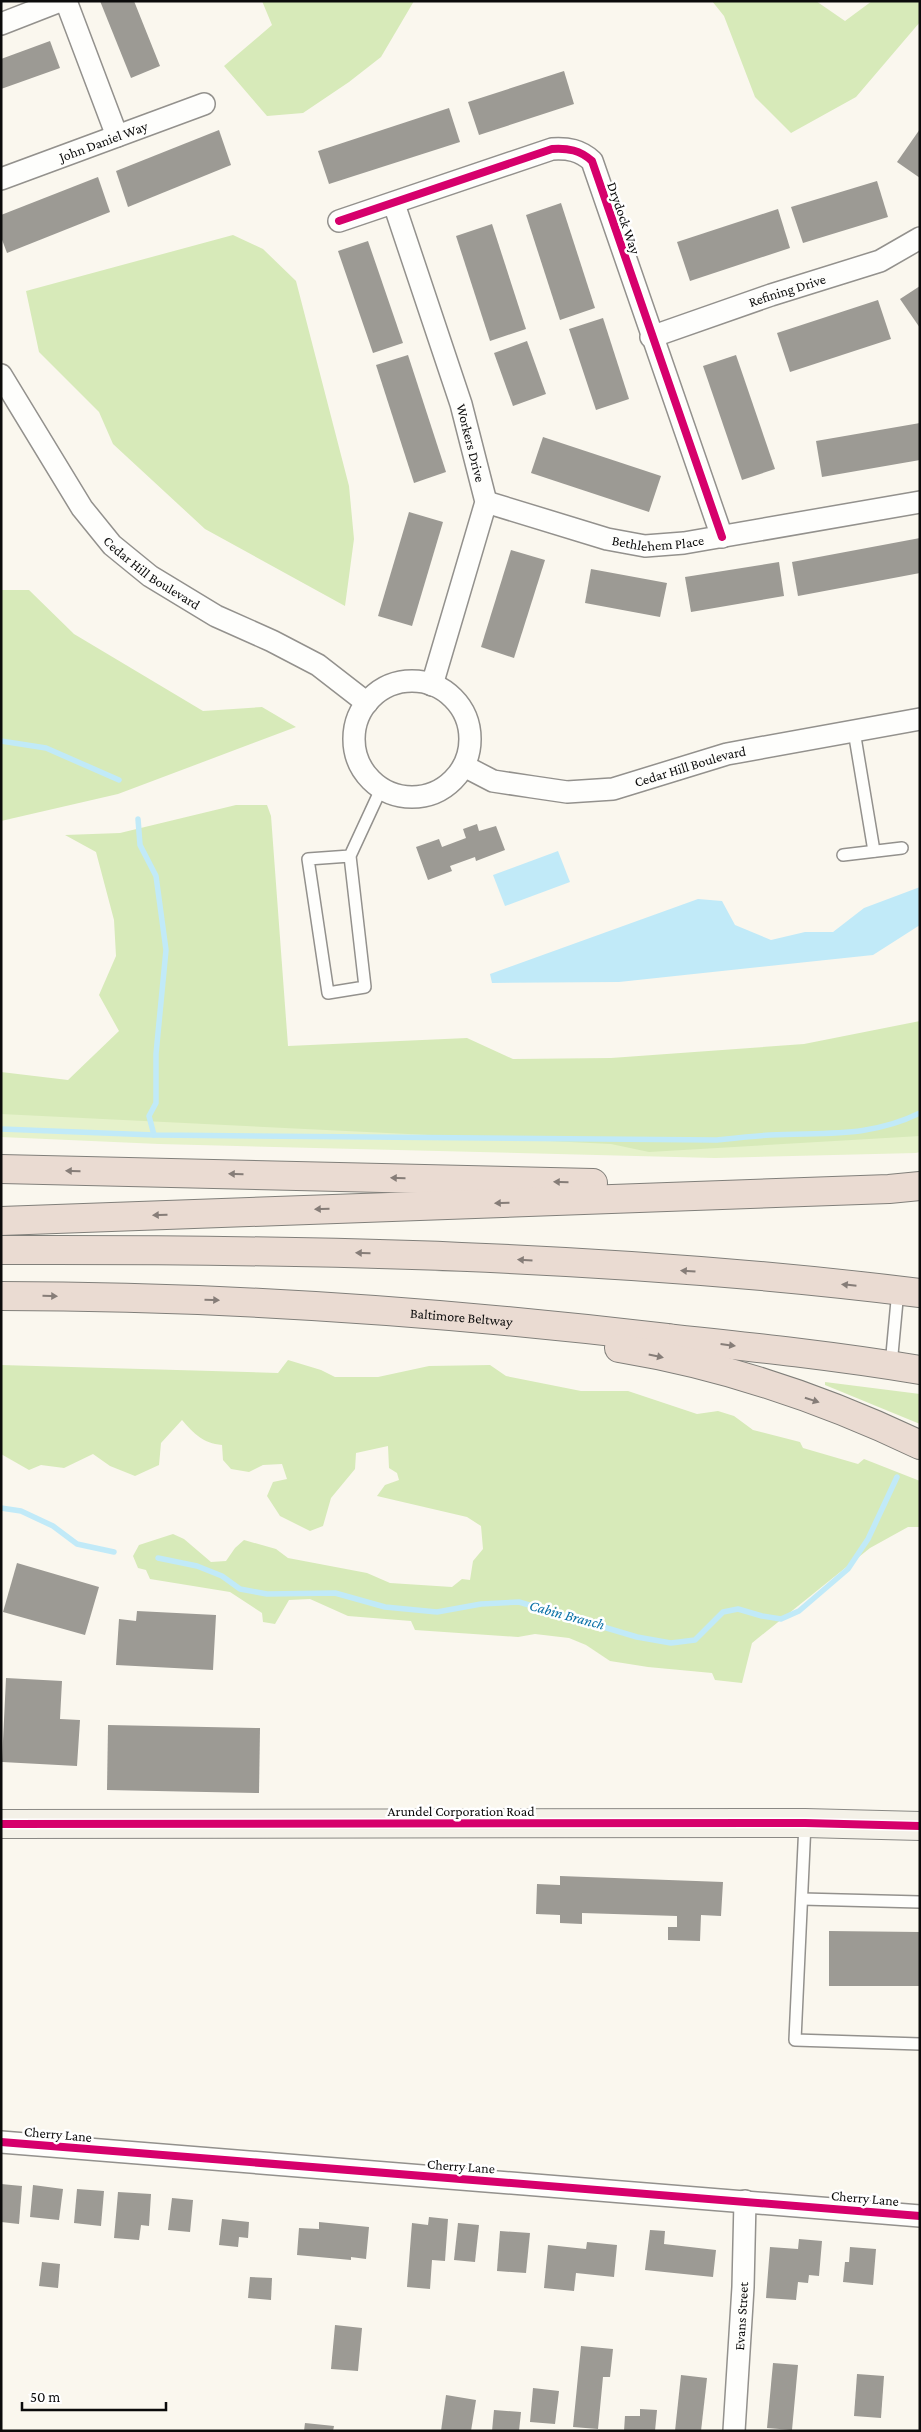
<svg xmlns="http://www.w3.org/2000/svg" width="921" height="2432" font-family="'Crimson Pro',serif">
  <rect width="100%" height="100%" fill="#faf7ee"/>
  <polygon fill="#e6f2cb" points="920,1093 920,1152 916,1153 715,1158 159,1144 1,1137 1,1100"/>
  <g fill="#d7eab9">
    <polygon points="262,1 414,1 381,57 349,82 303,113 267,116 224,66 272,25"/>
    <polygon points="712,1 816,1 845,21 872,1 920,1 920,22 856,97 791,133 755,97 724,16"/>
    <polygon points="233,235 263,249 296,281 349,486 354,539 345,606 205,529 113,444 99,412 39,352 26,291"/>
    <polygon points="1,590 29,590 74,634 203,711 262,707 296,727 118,794 1,821"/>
    <polygon points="236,805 267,805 271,816 288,1046 467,1038 513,1059 611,1058 804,1044 920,1021 920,1136 649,1152 611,1144 1,1114 1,1072 68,1080 119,1031 99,995 116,956 114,920 96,852 65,835 120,833"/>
    <path d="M288 1360 321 1370 335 1377H378L429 1366 490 1365 506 1376 581 1391H628L697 1414 718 1411 734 1416 753 1430 800 1442 803 1448 858 1464 864 1459 920 1481V1527H908L870 1548 752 1643 742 1683 715 1680 712 1673 648 1667 610 1661 586 1645 569 1638 535 1634 518 1637 415 1630 411 1621 348 1616 310 1599 289 1600 275 1624 263 1622 262 1613 230 1592 150 1579 146 1570 138 1568 133 1556 139 1545 173 1534 184 1539 211 1562 226 1561 235 1548 244 1540 276 1549 288 1558 367 1573 390 1583 452 1587 462 1579 470 1580 473 1561 483 1549 481 1526 467 1517 377 1496 385 1485 399 1480 397 1473 389 1468 388 1446 356 1453 355 1469 331 1498 323 1526 310 1531 280 1516 267 1496 273 1482 287 1479 282 1464 263 1465 249 1472 231 1469 223 1460 222 1445C203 1443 194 1434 182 1420L161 1443 159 1465 135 1476 110 1466 93 1454 64 1468 41 1465 29 1470 1 1454V1365L278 1373Z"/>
    <polygon points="825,1382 920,1394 920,1424 825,1385"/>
  </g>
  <g fill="#c1eaf8">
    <polygon points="558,851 570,882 505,906 493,875"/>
    <polygon points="920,887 920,925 873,955 619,982 492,983 490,974 698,899 722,901 735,925 771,940 805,932 833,932 864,908"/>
  </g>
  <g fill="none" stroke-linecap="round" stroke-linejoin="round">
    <g stroke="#c1eaf8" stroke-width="5.5">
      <polyline points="1,741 46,748 119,780"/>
      <polyline points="138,819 140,845 156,876 166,950 156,1054 156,1103 149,1116 154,1135"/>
      <path d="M1 1129 154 1135 717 1140C735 1138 752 1136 770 1135 825 1132 869 1138 920 1113"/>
      <polyline points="1,1508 21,1511 53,1526 77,1544 114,1552"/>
      <polyline points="158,1558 197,1566 222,1576 240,1589 267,1594 335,1593 385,1607 437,1612 481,1604 519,1602 637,1637 671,1643 695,1640 723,1612 738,1609 762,1616 781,1619 799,1611 848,1569 868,1539 897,1477"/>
    </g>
  </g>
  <g fill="#9c9a94">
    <polygon points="100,1 134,1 160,66 131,78"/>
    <polygon points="50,41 60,68 1,89 1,59"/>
    <polygon points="564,71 574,104 479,135 468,102"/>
    <polygon points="449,108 460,142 329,184 318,151"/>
    <polygon points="920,129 920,178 897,162"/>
    <polygon points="219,130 231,165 128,207 116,171"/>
    <polygon points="98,177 110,212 7,253 1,237 1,215"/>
    <polygon points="877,181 888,217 803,243 791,207"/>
    <polygon points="561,203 595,308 560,320 526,215"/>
    <polygon points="778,209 790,248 690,281 677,242"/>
    <polygon points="492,224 526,329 490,341 456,236"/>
    <polygon points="368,241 403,343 373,353 338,251"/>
    <polygon points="920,286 920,328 900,299"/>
    <polygon points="878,300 891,339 790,372 777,333"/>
    <polygon points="603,318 629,399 596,410 569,329"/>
    <polygon points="527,341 546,394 513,406 494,353"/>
    <polygon points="408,355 446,472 414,483 376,365"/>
    <polygon points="736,355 775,469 742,480 703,366"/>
    <polygon points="920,423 920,460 822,477 816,441"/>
    <polygon points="543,437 661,476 649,512 531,473"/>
    <polygon points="409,512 443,522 412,626 378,616"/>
    <polygon points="920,538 920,573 798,596 792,562"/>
    <polygon points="511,550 545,560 514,658 481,647"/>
    <polygon points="779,562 784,596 691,612 685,577"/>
    <polygon points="591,569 667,583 660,617 585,603"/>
    <polygon points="477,824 479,831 496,826 505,850 476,861 475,857 450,866 452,871 428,880 416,847 439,839 442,847 466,838 463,829"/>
    <polygon points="17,1563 99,1587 85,1635 3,1612"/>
    <polygon points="137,1611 216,1615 213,1670 116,1665 119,1619 136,1621"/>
    <polygon points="6,1678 62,1681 60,1719 80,1720 77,1766 2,1762"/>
    <polygon points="108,1725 260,1728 259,1793 107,1790"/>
    <polygon points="560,1876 723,1882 721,1916 701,1915 700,1941 668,1940 668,1927 677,1927 677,1916 582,1913 582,1924 560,1923 560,1915 536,1914 537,1884 560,1885"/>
    <polygon points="829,1931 920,1932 920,1986 829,1986"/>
    <polygon points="1,2184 22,2186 19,2224 1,2222"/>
    <polygon points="33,2185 63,2189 59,2220 30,2217"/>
    <polygon points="77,2189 104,2191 101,2226 74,2223"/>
    <polygon points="118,2192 151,2194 149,2226 141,2225 139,2240 114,2238"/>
    <polygon points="172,2198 193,2200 190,2232 168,2230"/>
    <polygon points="429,2217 448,2219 445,2261 432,2260 430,2289 407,2287 412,2223 428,2225"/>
    <polygon points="222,2219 249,2222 248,2238 239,2237 238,2247 219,2245"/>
    <polygon points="319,2222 369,2227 366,2259 351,2257 351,2260 297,2255 299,2228 319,2229"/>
    <polygon points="458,2223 479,2225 475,2262 454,2260"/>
    <polygon points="650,2230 665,2231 664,2244 716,2250 713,2277 645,2270"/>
    <polygon points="500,2231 530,2233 526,2273 497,2271"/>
    <polygon points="799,2239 822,2241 819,2276 809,2275 808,2283 798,2282 796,2300 766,2298 770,2247 798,2249"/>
    <polygon points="587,2242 617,2245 614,2277 576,2273 574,2291 544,2288 548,2245 586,2249"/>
    <polygon points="850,2247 876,2249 873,2285 843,2282 845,2262 849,2262"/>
    <polygon points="42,2262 60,2264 58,2288 39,2286"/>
    <polygon points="250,2277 272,2278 271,2300 248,2298"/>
    <polygon points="335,2325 362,2328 358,2371 331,2369"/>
    <polygon points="581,2346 613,2349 610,2377 603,2377 598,2429 573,2427"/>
    <polygon points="773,2363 798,2365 792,2430 767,2428"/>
    <polygon points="857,2374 884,2376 881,2418 854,2416"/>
    <polygon points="681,2375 707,2378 701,2431 675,2431"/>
    <polygon points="533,2388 559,2391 555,2424 530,2422"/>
    <polygon points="446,2395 476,2400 471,2431 441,2431"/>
    <polygon points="640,2409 657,2410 655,2431 624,2431 625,2416 640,2416"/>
    <polygon points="494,2410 521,2412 519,2431 492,2431"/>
    <polygon points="305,2423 334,2426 333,2431 304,2431"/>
  </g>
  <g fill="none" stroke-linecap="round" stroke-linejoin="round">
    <g stroke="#93918d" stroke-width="14">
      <g id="lane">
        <polyline points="854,731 874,851"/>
        <polyline points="843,855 902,848"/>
        <polyline points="350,856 308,859 328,993 365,987 350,856 381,789"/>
        <polyline points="891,1365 898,1290"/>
        <polyline points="805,1823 795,2040 920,2044"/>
        <polyline points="802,1899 920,1902"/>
      </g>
    </g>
    <g stroke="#93918d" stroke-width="24">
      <g id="street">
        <polyline points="66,1 117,136"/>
        <polyline points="1,24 60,1"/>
        <path id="s1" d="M1 179 204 104"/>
        <path id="s2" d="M394 204 461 404 486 502 432 685"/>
        <path d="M339 221 552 149C568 148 580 150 592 161L722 537"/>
        <path id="s3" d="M651 337 771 295 880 261 920 238"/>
        <path id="s4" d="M1 375 82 508 112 545 150 576 216 616 272 641 318 665 367 703"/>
        <path id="s5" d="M486 502 607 539 645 546 684 543 920 502"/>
        <circle cx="412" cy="739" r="58"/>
        <path id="s6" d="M464 766 493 781 533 787 567 792 613 789 727 754 920 719"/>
        <polyline points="1,2142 920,2216"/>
        <path id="s7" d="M734 2431 743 2287 745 2201"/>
      </g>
    </g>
    <g stroke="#898884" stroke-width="30">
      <polyline id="secondary" points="1,1824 805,1823 920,1826"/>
    </g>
    <g stroke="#807f7a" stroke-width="30">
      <g id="highway">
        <polyline points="1,1169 593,1183"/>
        <polyline points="1,1221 889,1189 920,1186"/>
        <path d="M1 1250C307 1249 616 1255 920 1293"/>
        <path id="s8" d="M1 1296C224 1296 446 1312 667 1338 751 1347 836 1356 920 1370"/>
        <path d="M619 1348C722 1365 826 1400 920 1445"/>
      </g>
    </g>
    <use href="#lane" stroke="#fefefc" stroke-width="11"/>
    <use href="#street" stroke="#fefefc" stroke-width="21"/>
    <use href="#secondary" stroke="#f4f1e8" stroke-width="28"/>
    <use href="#highway" stroke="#eadbd2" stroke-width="28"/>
    <g stroke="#fff" stroke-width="11">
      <g id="cycleway">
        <path d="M339 221 552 149C568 148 580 150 592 161L722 537"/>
        <polyline points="1,1824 805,1823 920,1826"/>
        <polyline points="1,2142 920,2216"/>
      </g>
    </g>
    <use href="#cycleway" stroke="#d6006c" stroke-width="8"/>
  </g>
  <defs><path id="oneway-solid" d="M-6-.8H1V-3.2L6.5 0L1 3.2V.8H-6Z" transform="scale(1.25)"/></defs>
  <g fill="#867d78">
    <use href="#oneway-solid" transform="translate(73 1171) rotate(-179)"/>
    <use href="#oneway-solid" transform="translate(236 1174) rotate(-179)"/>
    <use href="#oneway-solid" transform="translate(398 1178) rotate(-179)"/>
    <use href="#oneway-solid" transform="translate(561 1182) rotate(-179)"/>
    <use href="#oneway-solid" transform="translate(502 1203) rotate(178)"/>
    <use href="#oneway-solid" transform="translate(322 1209) rotate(178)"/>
    <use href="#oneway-solid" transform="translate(160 1215) rotate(178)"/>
    <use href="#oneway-solid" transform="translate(363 1253) rotate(-179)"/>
    <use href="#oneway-solid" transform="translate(525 1260) rotate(-177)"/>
    <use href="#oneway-solid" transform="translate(688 1271) rotate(-176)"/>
    <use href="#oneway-solid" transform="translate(849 1285) rotate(-174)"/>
    <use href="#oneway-solid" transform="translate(50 1296) rotate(1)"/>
    <use href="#oneway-solid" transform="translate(212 1300) rotate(2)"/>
    <use href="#oneway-solid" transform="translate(728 1345) rotate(7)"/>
    <use href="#oneway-solid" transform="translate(656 1356) rotate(12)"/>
    <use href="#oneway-solid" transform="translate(812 1400) rotate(18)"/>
  </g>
  <g text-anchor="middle" stroke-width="5" stroke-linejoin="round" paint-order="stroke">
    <g font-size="14" fill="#0b0b0b" stroke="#fff">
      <text dy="5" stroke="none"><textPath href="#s1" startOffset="109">John Daniel Way</textPath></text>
      <text transform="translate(624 218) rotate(71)" y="5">Drydock Way</text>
      <text dy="5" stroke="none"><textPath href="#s3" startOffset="144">Refining Drive</textPath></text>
      <text dy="5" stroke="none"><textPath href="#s2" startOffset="251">Workers Drive</textPath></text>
      <text dy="5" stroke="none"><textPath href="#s5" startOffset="178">Bethlehem Place</textPath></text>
      <text dy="5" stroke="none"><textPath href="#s4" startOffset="252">Cedar Hill Boulevard</textPath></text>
      <text dy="5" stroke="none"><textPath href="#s6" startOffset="234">Cedar Hill Boulevard</textPath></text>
      <text dy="5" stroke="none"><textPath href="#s8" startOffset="461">Baltimore Beltway</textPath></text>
      <text x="461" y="1816">Arundel Corporation Road</text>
      <text transform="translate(58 2134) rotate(5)" y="5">Cherry Lane</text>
      <text transform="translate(461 2166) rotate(4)" y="5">Cherry Lane</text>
      <text transform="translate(865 2198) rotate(5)" y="5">Cherry Lane</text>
      <text dy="5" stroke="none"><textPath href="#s7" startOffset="115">Evans Street</textPath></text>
    </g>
    <g font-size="15" font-style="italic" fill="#0a71a7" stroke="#fff">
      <text transform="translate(567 1615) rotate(15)" y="5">Cabin Branch</text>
    </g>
  </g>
  <rect width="921" height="2432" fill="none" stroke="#0b0b0b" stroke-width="5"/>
  <path d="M22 2402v8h144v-8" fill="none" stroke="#0b0b0b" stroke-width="2.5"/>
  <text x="30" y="2402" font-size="15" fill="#0b0b0b" stroke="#ffffff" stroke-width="4" paint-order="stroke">50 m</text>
</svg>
